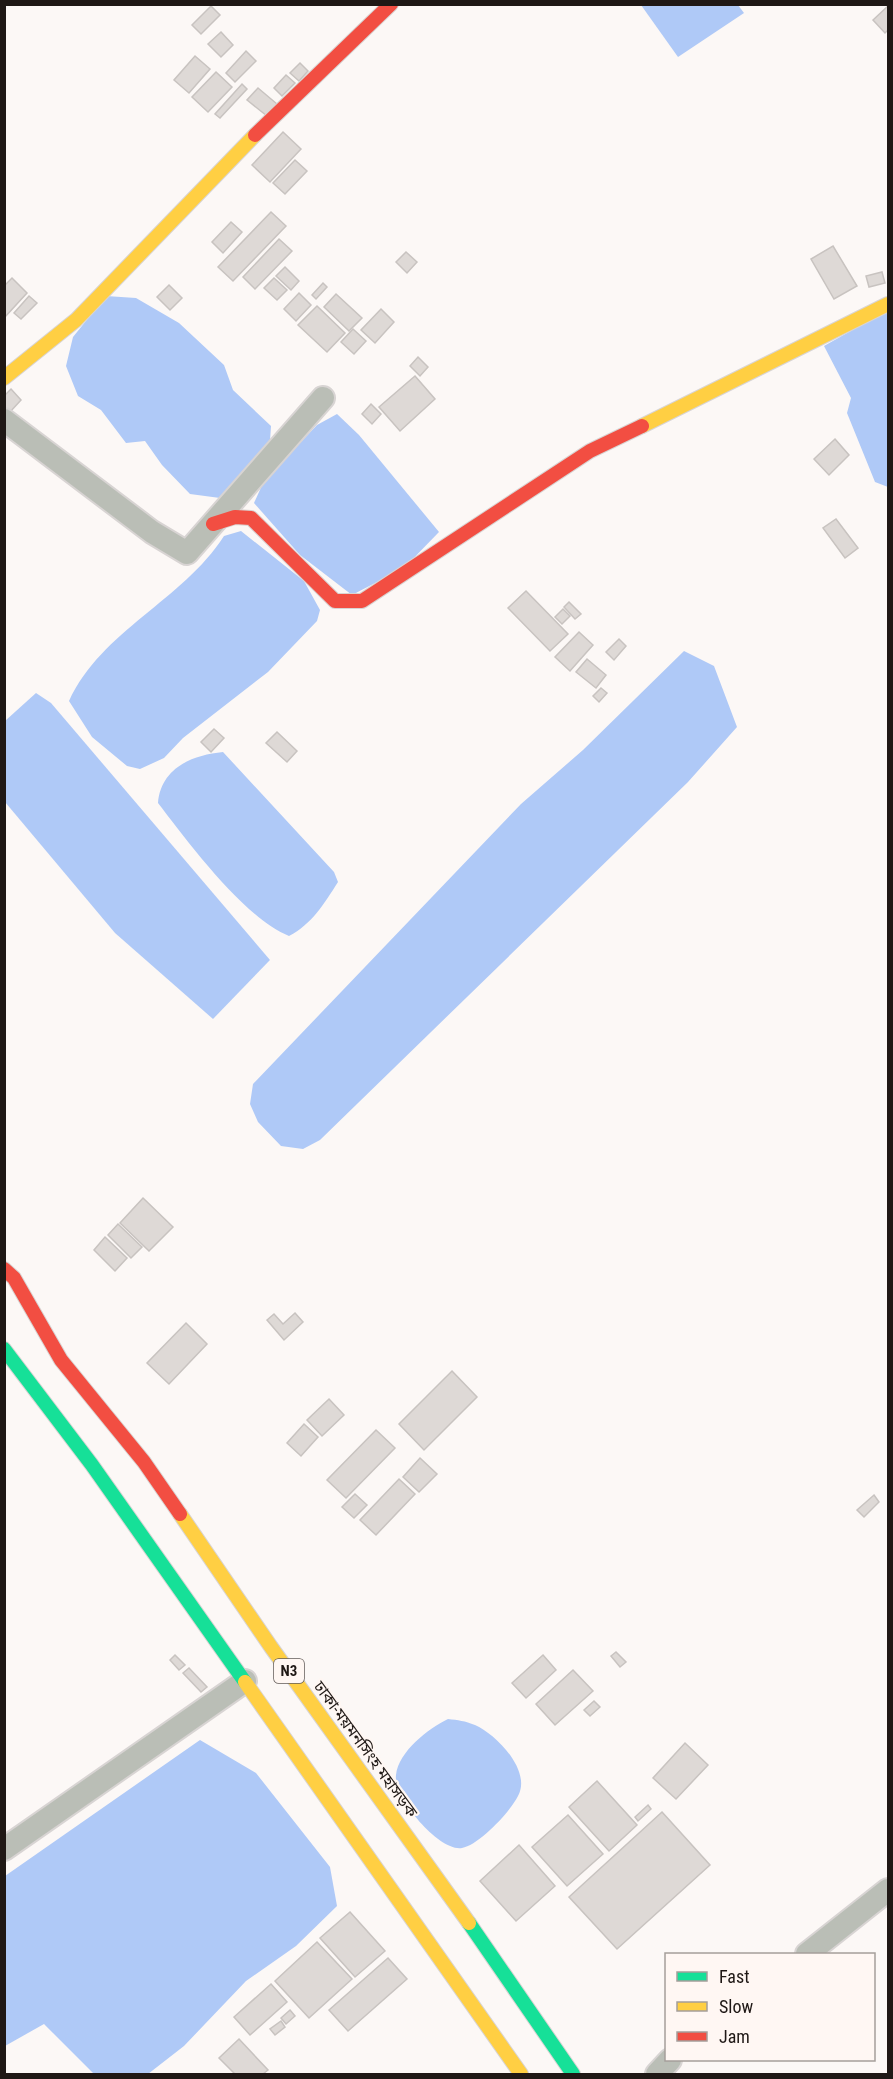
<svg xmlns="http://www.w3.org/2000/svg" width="893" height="2079" font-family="'Roboto Condensed','Noto Sans Bengali',sans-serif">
  <rect width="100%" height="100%" fill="#fcf8f6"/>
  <g fill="#afc9f7">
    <polygon points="641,5 738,5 744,13 678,57"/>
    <polygon points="106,296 136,298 179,323 224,365 233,390 271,426 270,441 220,498 190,494 162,465 145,441 126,443 101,410 78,396 66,366 73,337"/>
    <polygon points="888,310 888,487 875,482 847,413 851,398 824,346"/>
    <polygon points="337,414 359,435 439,532 404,568 352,595 300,555 254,503 264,481 317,425"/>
    <path d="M241 531 304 581 320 610 317 621 268 672 183 738 164 758 140 769 127 766 92 737 69 701C102 630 182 601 224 536Z"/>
    <polygon points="684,651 714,666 737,727 688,782 320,1140 303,1149 281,1146 258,1122 250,1104 253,1084 521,804 583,750"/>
    <polygon points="36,693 51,703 270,960 213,1019 115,933 5,802 5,721"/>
    <path d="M223 752 334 872 338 882C324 904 312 924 289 936 244 918 188 842 158 803 161 768 192 755 223 752Z"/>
    <path d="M448 1719C458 1720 465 1721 475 1725 496 1734 532 1771 518 1796 510 1812 479 1845 462 1848 439 1852 393 1797 396 1775 399 1751 428 1729 448 1719Z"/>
    <polygon points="200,1740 256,1773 330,1867 337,1906 296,1946 246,1981 184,2046 148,2074 94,2074 44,2024 5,2046 5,1876"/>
  </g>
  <g fill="#ded9d6" stroke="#c8c3c0" stroke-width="1.5">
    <polygon points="211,6 220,15 201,34 192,25"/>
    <polygon points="888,6 888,30 885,33 873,20"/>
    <polygon points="221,32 233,45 221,57 208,44"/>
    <polygon points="246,51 256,61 235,82 226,73"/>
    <polygon points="195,56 210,69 189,93 174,80"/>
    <polygon points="300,63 308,71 299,81 290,73"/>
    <polygon points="216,72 232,87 208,112 192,97"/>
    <polygon points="286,75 295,83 282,96 274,88"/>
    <polygon points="242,84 247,89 220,118 215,114"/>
    <polygon points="258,88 277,104 267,116 247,100"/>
    <polygon points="283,132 301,149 270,182 252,165"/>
    <polygon points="295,160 307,171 285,194 273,183"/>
    <polygon points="271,212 286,226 233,281 218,267"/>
    <polygon points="231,222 242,232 223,253 212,242"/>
    <polygon points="279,239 292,251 255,289 243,277"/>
    <polygon points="833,246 857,286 834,299 811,259"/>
    <polygon points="406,252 417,262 407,273 396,262"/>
    <polygon points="285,267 299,281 291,290 276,276"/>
    <polygon points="882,272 885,283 869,287 866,276"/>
    <polygon points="12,278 27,293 4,318 4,286"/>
    <polygon points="274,278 287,290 277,300 264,288"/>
    <polygon points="323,283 327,287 316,299 312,295"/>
    <polygon points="169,285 182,298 170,310 157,297"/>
    <polygon points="299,293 311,305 296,321 284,309"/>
    <polygon points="336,294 362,318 349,331 324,307"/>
    <polygon points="29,296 37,303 21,319 14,313"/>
    <polygon points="317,306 345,333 327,352 298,325"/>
    <polygon points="381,309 394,322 375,343 361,330"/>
    <polygon points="353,329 366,341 354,354 341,342"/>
    <polygon points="418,357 428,367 420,376 410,366"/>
    <polygon points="415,376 435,399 400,431 379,407"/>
    <polygon points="11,389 21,400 10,412 4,407 4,396"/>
    <polygon points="371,404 381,414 372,424 362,414"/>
    <polygon points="835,439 849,455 829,475 814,459"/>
    <polygon points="836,519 858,548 845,558 823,528"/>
    <polygon points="526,591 568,634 550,651 508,608"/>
    <polygon points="569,602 581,614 575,619 564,607"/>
    <polygon points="563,609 570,616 562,624 555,617"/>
    <polygon points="579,632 593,645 570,671 555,657"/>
    <polygon points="619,639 626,646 614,660 606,652"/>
    <polygon points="587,659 606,675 596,688 576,672"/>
    <polygon points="601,688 607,693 599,702 593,696"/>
    <polygon points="214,729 224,738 211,752 201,742"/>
    <polygon points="277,732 297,751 287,762 266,743"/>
    <polygon points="143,1198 173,1227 149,1251 120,1223"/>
    <polygon points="118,1224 142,1247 131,1258 108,1235"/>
    <polygon points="105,1237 127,1258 115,1271 94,1250"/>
    <polygon points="295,1313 303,1322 284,1340 267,1320 274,1314 283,1324"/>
    <polygon points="186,1323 207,1344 169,1384 147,1363"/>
    <polygon points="452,1371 477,1397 424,1450 399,1424"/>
    <polygon points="329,1399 344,1415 322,1436 307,1420"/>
    <polygon points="304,1424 318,1437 301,1456 287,1443"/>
    <polygon points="376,1430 395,1448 346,1498 327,1480"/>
    <polygon points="420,1458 437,1474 419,1492 403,1477"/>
    <polygon points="399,1479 415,1494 376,1535 360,1520"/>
    <polygon points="355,1494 367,1505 354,1518 342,1507"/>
    <polygon points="874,1495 879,1502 864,1517 857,1510"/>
    <polygon points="616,1652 626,1662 620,1667 611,1656"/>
    <polygon points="175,1655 185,1665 179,1670 170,1660"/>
    <polygon points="543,1655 556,1670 526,1698 512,1683"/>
    <polygon points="189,1668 207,1687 201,1692 183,1673"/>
    <polygon points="573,1670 593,1691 555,1725 536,1704"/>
    <polygon points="594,1701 600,1707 590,1716 584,1710"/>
    <polygon points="685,1743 708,1765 676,1799 653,1778"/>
    <polygon points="597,1781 637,1825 609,1851 569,1807"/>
    <polygon points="648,1805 651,1809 638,1821 635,1817"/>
    <polygon points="662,1812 710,1865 617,1949 569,1897"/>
    <polygon points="568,1815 603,1854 567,1886 532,1847"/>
    <polygon points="519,1845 555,1886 516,1921 480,1881"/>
    <polygon points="350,1912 385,1951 355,1977 320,1938"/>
    <polygon points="317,1942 352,1979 309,2018 275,1981"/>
    <polygon points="388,1958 407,1979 348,2031 329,2010"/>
    <polygon points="271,1984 287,2002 250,2035 234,2017"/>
    <polygon points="290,2010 295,2016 286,2024 281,2018"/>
    <polygon points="281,2021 285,2027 275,2035 270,2029"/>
    <polygon points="239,2039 268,2070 263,2074 235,2074 219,2058"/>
  </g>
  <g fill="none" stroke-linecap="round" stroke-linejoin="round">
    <g stroke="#d8d4d3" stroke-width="26">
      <g id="street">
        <polyline points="4,420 152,532 187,553 323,398"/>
        <polyline points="4,1849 245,1681"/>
        <polyline points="807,1954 888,1890"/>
        <polyline points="657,2074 670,2060"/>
      </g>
    </g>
    <g stroke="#d8d4d3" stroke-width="16">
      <g id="fast">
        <polyline points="4,1349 92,1465 245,1682"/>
        <polyline points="469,1923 573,2074"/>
      </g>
    </g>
    <g stroke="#d8d4d3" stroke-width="16">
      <g id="slow">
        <polyline points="4,378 76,320 255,135"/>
        <polyline points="642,426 888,304"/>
        <polyline points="180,1514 271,1647 469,1923"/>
        <polyline points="245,1682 521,2074"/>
      </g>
    </g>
    <g stroke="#d8d4d3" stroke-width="16">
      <g id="jam">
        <polyline points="255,135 391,4"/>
        <polyline points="213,524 235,517 251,518 335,601 362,601 590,451 642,426"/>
        <polyline points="4,1269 14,1278 61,1360 144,1462 180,1514"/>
      </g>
    </g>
    <use href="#street" stroke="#babeb6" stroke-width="22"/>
    <use href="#fast" stroke="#16e098" stroke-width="14"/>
    <use href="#slow" stroke="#ffcf43" stroke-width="14"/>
    <use href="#jam" stroke="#f24e42" stroke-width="14"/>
  </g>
  <g text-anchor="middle" stroke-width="4.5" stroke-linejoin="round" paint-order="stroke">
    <rect fill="#fff7f3" stroke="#625b58" stroke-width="1.5" x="274" y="1659" width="30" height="24" rx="4.5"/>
    <g font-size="15" font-weight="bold" fill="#1f1815">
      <text x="289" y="1676">N3</text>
    </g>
    <g font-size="16" fill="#1f1815" stroke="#fff7f3">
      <text transform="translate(366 1749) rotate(54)" y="6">ঢাকা-ময়মনসিংহ মহাসড়ক</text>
    </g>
  </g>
  <rect width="893" height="2079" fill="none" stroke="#1f1815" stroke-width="12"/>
  <rect x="665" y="1953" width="210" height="108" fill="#fff7f3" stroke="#a59e9a" stroke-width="1.5"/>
  <rect x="677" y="1972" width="30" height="9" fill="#16e098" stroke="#a59e9a" stroke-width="1.5"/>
  <text x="719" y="1983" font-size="18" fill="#1f1815">Fast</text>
  <rect x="677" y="2002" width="30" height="9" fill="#ffcf43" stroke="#a59e9a" stroke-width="1.5"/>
  <text x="719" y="2013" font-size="18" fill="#1f1815">Slow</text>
  <rect x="677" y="2032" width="30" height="9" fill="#f24e42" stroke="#a59e9a" stroke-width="1.5"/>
  <text x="719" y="2043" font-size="18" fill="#1f1815">Jam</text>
</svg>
